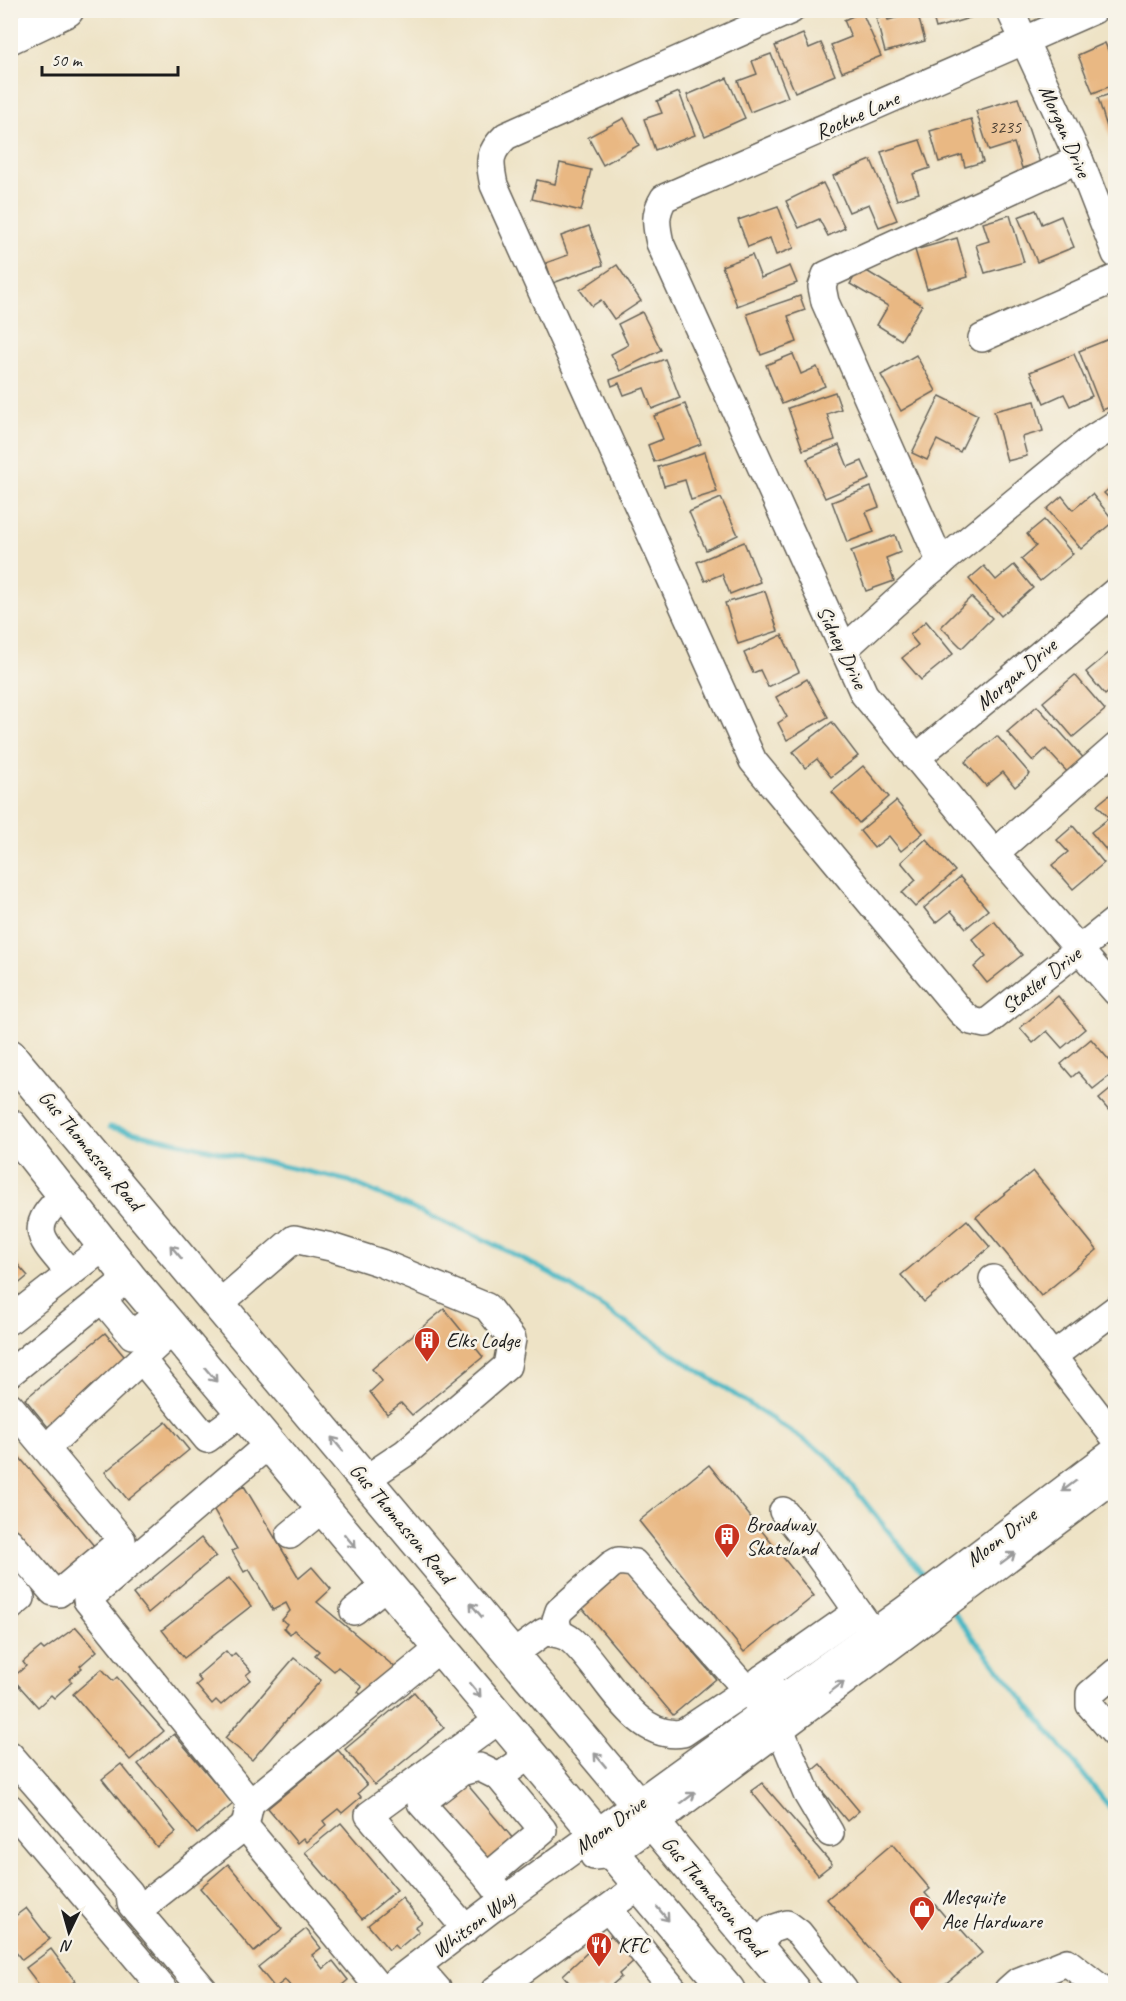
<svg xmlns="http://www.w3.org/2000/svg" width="1126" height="2001" font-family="Caveat,sans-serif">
  <rect width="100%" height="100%" fill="#f7f3e8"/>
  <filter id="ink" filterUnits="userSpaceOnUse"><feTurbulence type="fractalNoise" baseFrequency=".0167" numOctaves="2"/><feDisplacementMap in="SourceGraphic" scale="12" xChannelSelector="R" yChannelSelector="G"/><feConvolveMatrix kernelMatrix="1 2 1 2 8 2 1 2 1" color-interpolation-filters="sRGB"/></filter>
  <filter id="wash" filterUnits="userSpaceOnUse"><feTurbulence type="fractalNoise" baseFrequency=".008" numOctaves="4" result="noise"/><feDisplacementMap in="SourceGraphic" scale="24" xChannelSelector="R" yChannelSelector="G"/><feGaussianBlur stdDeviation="1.35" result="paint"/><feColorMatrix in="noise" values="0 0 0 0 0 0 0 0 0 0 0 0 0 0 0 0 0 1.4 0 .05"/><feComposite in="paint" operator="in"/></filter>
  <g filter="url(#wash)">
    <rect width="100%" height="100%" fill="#eee3c6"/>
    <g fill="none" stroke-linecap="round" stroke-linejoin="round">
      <g stroke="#49b7c4" stroke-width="5">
        <polyline points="110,1127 349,1181 483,1239 550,1273 828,1456 929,1582"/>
        <polyline points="952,1611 1116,1815"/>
      </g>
    </g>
    <g id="blocks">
      <g fill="#e9b883">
        <polygon points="931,10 974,10 976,16 936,28"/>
        <polygon points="862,12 881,56 842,72 831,45 851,37 844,20"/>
        <polygon points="917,12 925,41 885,52 876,18 886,15 888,20"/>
        <polygon points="803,34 809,48 821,43 835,75 795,92 775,46"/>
        <polygon points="1105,43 1113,62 1116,61 1116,84 1093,93 1078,55"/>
        <polygon points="771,54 788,97 750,112 738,81 757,74 752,61"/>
        <polygon points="727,78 745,118 705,136 687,95"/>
        <polygon points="679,92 695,135 655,150 644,119 662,113 657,101"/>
        <polygon points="1116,92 1116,135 1110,137 1098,98"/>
        <polygon points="1018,98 1040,163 1022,168 1014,143 989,151 976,111"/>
        <polygon points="624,118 639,145 603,165 588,137"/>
        <polygon points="971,119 983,162 965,167 962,155 939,162 930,131"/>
        <polygon points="920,140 930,168 913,174 919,193 897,200 881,152"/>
        <polygon points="871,160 897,220 879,227 869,204 849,212 833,176"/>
        <polygon points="560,163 591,170 581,211 532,199 537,180 555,184"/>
        <polygon points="823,183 845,228 828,236 819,219 799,228 786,201"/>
        <polygon points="778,206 794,248 776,255 770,238 748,247 738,220"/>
        <polygon points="1036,210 1042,224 1061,216 1074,247 1037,262 1018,217"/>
        <polygon points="1010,215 1024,262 985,273 976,245 989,241 983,223"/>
        <polygon points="589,226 603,265 553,283 546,263 568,255 561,236"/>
        <polygon points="957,238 968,277 927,289 915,250"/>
        <polygon points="752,255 761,278 790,266 797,283 737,306 722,266"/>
        <polygon points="617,265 641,301 614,319 601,300 592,306 580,290"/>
        <polygon points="860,267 922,305 901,340 877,325 888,306 850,284"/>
        <polygon points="800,296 805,310 788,316 797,342 761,355 747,314"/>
        <polygon points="642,312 661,350 620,371 611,354 628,345 618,324"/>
        <polygon points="1114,337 1116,382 1111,384 1116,405 1102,410 1079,351"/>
        <polygon points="793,354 801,374 817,367 825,386 782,404 766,365"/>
        <polygon points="1074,354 1092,396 1070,406 1064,394 1044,403 1030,372"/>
        <polygon points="916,355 936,391 901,411 881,375"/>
        <polygon points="665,359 680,398 652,409 644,388 624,395 619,383 612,386 610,380"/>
        <polygon points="835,392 841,409 827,414 835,440 803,450 788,408"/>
        <polygon points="940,396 978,415 960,452 937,440 927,460 912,453"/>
        <polygon points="1035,401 1043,431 1022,437 1027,456 1007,461 994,411"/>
        <polygon points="685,404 701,444 654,462 648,445 663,439 654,416"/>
        <polygon points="839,445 848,467 862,461 870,479 825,498 807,459"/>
        <polygon points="705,452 717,492 691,500 685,480 664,486 658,467"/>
        <polygon points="1116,483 1116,505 1104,493"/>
        <polygon points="871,487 879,507 866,512 874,532 847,542 832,502"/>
        <polygon points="1092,494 1114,521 1081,549 1047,509 1062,496 1073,510"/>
        <polygon points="721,498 738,535 706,550 689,512"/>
        <polygon points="1044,520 1073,554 1040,581 1021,559 1036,546 1027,534"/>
        <polygon points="895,535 901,552 886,558 894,581 866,591 851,551"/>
        <polygon points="744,542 760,582 730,594 722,574 705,581 697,562"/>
        <polygon points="1014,565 1033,588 1001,616 969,579 984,566 996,580"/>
        <polygon points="765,591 778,631 738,644 725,603"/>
        <polygon points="971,597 992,618 962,648 941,627"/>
        <polygon points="926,621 953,654 921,680 902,658 918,645 910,635"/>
        <polygon points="782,635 799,672 768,687 760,670 753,673 744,653"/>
        <polygon points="1116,647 1116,686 1105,695 1086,672"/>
        <polygon points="1075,675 1105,710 1073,737 1043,702"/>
        <polygon points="807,679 828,717 787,740 778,723 787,717 776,697"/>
        <polygon points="1037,706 1087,762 1071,776 1046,749 1033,761 1007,732"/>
        <polygon points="832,722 858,756 831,777 817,759 805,768 793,752"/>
        <polygon points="997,736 1030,774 1015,787 1003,772 986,786 965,762"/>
        <polygon points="863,766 889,797 859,823 832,792"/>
        <polygon points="1113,792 1116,795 1116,854 1112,857 1091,832 1109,818 1097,805"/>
        <polygon points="896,801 923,833 901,851 889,836 874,848 860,831"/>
        <polygon points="1073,826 1104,863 1073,889 1052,865 1068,852 1057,840"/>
        <polygon points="926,839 955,871 915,907 902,893 916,880 901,862"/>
        <polygon points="960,877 988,910 966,928 951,911 936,923 924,908"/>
        <polygon points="994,921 1022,955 987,983 974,967 986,956 972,939"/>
        <polygon points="1058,996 1085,1029 1062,1048 1047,1031 1033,1043 1020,1028"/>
        <polygon points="1091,1039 1116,1068 1116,1071 1093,1089 1078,1072 1072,1077 1061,1064"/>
        <polygon points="1116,1085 1116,1119 1099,1099"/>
        <polygon points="1033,1171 1097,1250 1041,1296 976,1217"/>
        <polygon points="967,1220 990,1247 924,1302 901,1275"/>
        <polygon points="10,1256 28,1276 10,1291"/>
        <polygon points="444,1309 483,1357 412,1415 401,1403 387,1414 370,1392 382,1381 372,1369"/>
        <polygon points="105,1333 128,1361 48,1427 25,1399"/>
        <polygon points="166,1422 189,1450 128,1500 105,1472"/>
        <polygon points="10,1446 100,1553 58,1588 10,1531"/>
        <polygon points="709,1465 814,1596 744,1652 639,1521"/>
        <polygon points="244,1486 299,1578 312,1567 331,1589 317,1602 397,1669 365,1698 358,1692 362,1687 338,1667 334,1671 315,1655 319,1651 294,1630 290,1634 284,1628 287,1624 282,1620 290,1611 286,1603 273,1610 249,1569 244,1572 232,1551 237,1549 211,1505"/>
        <polygon points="201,1538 216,1556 148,1613 133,1594"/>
        <polygon points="622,1568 716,1679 673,1715 579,1604"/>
        <polygon points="229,1578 251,1606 184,1658 162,1630"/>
        <polygon points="76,1627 97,1651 80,1666 82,1668 69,1679 72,1682 54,1698 51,1695 38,1707 12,1678 26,1666 23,1662 41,1647 44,1650"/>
        <polygon points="226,1651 231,1657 235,1653 251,1671 246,1675 250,1680 221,1705 216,1700 212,1704 196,1685 201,1681 197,1676"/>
        <polygon points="294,1658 321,1680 252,1760 225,1738"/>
        <polygon points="102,1669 113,1681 117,1677 164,1731 130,1760 73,1694"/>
        <polygon points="414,1692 444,1728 375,1785 345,1749"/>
        <polygon points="174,1734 233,1804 197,1834 138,1764"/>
        <polygon points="338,1750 367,1785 358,1793 361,1797 342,1813 338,1809 323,1821 326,1825 306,1842 303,1838 297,1843 268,1808"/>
        <polygon points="121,1764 176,1832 157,1847 102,1779"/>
        <polygon points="820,1764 859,1811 847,1821 808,1774"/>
        <polygon points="466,1783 520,1847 494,1869 439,1805"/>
        <polygon points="762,1783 832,1864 818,1875 751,1791"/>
        <polygon points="341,1823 397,1890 362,1919 305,1852"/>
        <polygon points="892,1844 930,1889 925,1893 948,1920 951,1918 982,1953 938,1990 906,1990 827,1899"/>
        <polygon points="228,1864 282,1929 254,1952 200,1888"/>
        <polygon points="402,1898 422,1922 415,1927 419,1931 398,1949 394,1945 389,1950 368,1925"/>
        <polygon points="26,1908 50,1939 22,1960 10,1945 10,1920"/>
        <polygon points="306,1929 321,1948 312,1955 323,1969 333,1961 348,1980 336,1990 294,1990 285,1980 275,1988 258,1967"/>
        <polygon points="613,1934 635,1960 619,1974 621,1977 606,1990 600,1987 595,1990 575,1990 563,1975 589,1951 590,1953"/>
        <polygon points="51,1949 75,1981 62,1990 43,1990 26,1968"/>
        <polygon points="1077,1976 1090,1990 1042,1990 1055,1980 1062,1989"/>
      </g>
    </g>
  </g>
  <g filter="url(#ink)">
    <use href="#blocks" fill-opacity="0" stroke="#666258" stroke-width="1.5"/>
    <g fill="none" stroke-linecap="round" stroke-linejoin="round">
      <g stroke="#666258" stroke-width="30">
        <g id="minor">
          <path d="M791 10 506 136C488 153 489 161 494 185L753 761 961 1012 971 1021 985 1024 1116 920"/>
          <polyline points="1010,10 1079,159 1116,254"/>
          <path d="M1094 10 664 198C654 214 656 225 660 243L864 694 995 853 1116 992"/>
          <polyline points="982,338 1116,278"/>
          <polyline points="941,563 825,302 822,287 826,275 1079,159"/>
          <polyline points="843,650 927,574 1089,441 1116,424"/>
          <polyline points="916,758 1116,591"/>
          <polyline points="995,853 1116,747"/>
          <path d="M64 1195C25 1230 42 1239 70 1273"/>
          <polyline points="993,1279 1116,1439"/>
          <polyline points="102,1299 132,1335 159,1313"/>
          <polyline points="219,1304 294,1239 331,1247 381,1263 487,1307 512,1339 507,1366 405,1453 366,1479"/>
          <polyline points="10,1320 104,1247"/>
          <polyline points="1053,1356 1116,1309"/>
          <polyline points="142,1360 207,1439 242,1413"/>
          <polyline points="10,1373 129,1277"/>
          <polyline points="10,1406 122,1540 59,1593 53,1592 10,1542"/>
          <polyline points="58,1437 173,1330"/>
          <path d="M783 1511C821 1554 849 1602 884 1647"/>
          <polyline points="290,1535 323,1508"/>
          <polyline points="10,1585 21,1598 10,1607"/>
          <polyline points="354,1611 387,1585"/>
          <polyline points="559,1634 556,1620 559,1611 611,1565 618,1561 634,1563 747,1690 763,1678"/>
          <path d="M513 1654 544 1632C553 1633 563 1633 571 1640 604 1668 633 1742 683 1733L747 1690 780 1729 807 1794 830 1833"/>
          <polyline points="1116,1672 1090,1694 1090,1705 1116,1735"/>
          <polyline points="773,1690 763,1678 857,1612"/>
          <polyline points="10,1755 130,1893 131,1904 204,1990"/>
          <polyline points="250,1803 440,1648"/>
          <polyline points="10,1808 164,1990"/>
          <polyline points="245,1826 250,1803 87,1600 269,1444"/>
          <polyline points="594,1856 612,1854 654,1824 1116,1477"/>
          <polyline points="487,1877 421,1803 461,1772 479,1767 499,1777"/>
          <polyline points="505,1900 487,1877 543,1830 499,1777 530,1755"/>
          <polyline points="608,1909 674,1990"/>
          <polyline points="137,1911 245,1826 381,1990"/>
          <polyline points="466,1929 369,1815 500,1719"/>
          <polyline points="756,1946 772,1929 787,1924 799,1933 844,1990"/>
          <polyline points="417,1966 438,1990"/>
          <polyline points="385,1990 490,1910 906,1609 1116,1450"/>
          <polyline points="495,1990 639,1886"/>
          <polyline points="1008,1990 1017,1982 1067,1962 1103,1990"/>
        </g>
      </g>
      <g stroke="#666258" stroke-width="36">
        <g id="major">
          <polyline points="10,37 67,10"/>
          <polyline points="10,1056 793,1990"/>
          <polyline points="10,1126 129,1277 728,1990"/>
        </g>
      </g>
      <use href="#minor" stroke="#fff" stroke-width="27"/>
      <use href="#major" stroke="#fff" stroke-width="33"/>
    </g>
    <defs><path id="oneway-shaft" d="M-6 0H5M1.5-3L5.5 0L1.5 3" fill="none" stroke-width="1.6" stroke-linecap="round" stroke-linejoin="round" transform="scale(1.5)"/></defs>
    <g stroke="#999">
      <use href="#oneway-shaft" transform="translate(176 1252) rotate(-130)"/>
      <use href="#oneway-shaft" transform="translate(211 1375) rotate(50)"/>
      <use href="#oneway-shaft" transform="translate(337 1444) rotate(-130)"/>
      <use href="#oneway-shaft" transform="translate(1069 1486) rotate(143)"/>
      <use href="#oneway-shaft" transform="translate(350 1541) rotate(50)"/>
      <use href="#oneway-shaft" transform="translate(1008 1558) rotate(-37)"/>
      <use href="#oneway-shaft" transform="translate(476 1610) rotate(-130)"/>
      <use href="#oneway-shaft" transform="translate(837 1687) rotate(-37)"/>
      <use href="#oneway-shaft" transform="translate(475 1690) rotate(50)"/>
      <use href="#oneway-shaft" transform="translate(600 1760) rotate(-130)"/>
      <use href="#oneway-shaft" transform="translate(688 1798) rotate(-37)"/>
      <use href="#oneway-shaft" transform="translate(663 1914) rotate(50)"/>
    </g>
  </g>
  <defs>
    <g id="building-pin" transform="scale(1.35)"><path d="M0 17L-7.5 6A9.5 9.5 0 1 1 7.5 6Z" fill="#c8321e" stroke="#f7f3e8"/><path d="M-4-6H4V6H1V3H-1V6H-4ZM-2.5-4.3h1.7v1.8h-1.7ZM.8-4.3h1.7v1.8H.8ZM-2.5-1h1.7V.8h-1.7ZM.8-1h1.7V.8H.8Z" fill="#fff"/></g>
    <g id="shop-pin" transform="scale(1.35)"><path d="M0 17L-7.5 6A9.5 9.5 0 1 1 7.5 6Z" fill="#c8321e" stroke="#f7f3e8"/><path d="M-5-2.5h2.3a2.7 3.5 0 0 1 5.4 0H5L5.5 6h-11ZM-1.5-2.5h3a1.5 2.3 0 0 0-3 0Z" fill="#fff"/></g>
    <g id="restaurant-pin" transform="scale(1.35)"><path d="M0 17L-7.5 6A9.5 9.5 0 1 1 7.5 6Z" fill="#c8321e" stroke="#f7f3e8"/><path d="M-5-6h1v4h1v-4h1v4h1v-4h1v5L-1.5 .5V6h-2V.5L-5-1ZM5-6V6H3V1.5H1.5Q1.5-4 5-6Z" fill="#fff"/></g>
  </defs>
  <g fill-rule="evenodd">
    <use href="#building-pin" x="427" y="1340"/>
    <use href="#building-pin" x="727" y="1536"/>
    <use href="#shop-pin" x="922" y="1909"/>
    <use href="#restaurant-pin" x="599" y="1945"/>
  </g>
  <g text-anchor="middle" stroke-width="5" stroke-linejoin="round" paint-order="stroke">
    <g font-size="18" fill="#4f4336">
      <text x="1005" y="133">3235</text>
    </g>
    <g font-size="21" fill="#1c1c1c" stroke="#f7f3e8">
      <text transform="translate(857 115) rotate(-24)" y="7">Rockne Lane</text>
      <text transform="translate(1065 131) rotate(66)" y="7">Morgan Drive</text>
      <text transform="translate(842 647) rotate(64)" y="7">Sidney Drive</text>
      <text transform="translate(1016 674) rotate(-40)" y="7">Morgan Drive</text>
      <text transform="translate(1041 980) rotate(-38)" y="7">Statler Drive</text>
      <text transform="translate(91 1150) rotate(50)" y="7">Gus Thomasson Road</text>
      <text transform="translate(402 1523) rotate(50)" y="7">Gus Thomasson Road</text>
      <text transform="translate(1001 1537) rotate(-37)" y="7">Moon Drive</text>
      <text transform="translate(610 1825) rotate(-36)" y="7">Moon Drive</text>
      <text transform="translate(714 1896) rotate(50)" y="7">Gus Thomasson Road</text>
      <text transform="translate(473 1924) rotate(-37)" y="7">Whitson Way</text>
    </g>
    <g font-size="21" fill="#1c1c1c" stroke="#f7f3e8" text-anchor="start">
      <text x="446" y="1347">Elks Lodge</text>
      <text x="746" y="1531">Broadway<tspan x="746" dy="24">Skateland</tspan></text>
      <text x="942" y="1904">Mesquite<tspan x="942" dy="24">Ace Hardware</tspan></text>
      <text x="618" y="1952">KFC</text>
    </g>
  </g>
  <rect width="1126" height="2001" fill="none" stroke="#f7f3e8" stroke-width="36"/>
  <g transform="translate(69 1932) rotate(185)" stroke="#f7f3e8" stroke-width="4.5" paint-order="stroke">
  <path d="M0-4.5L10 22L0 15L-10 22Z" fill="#1c1c1c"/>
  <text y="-9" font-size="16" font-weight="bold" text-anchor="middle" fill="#1c1c1c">N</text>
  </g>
  <path d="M42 66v9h136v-9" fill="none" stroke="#1c1c1c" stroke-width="3"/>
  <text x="51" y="66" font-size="18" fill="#1c1c1c" stroke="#f7f3e8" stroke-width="4.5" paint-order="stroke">50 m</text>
</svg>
